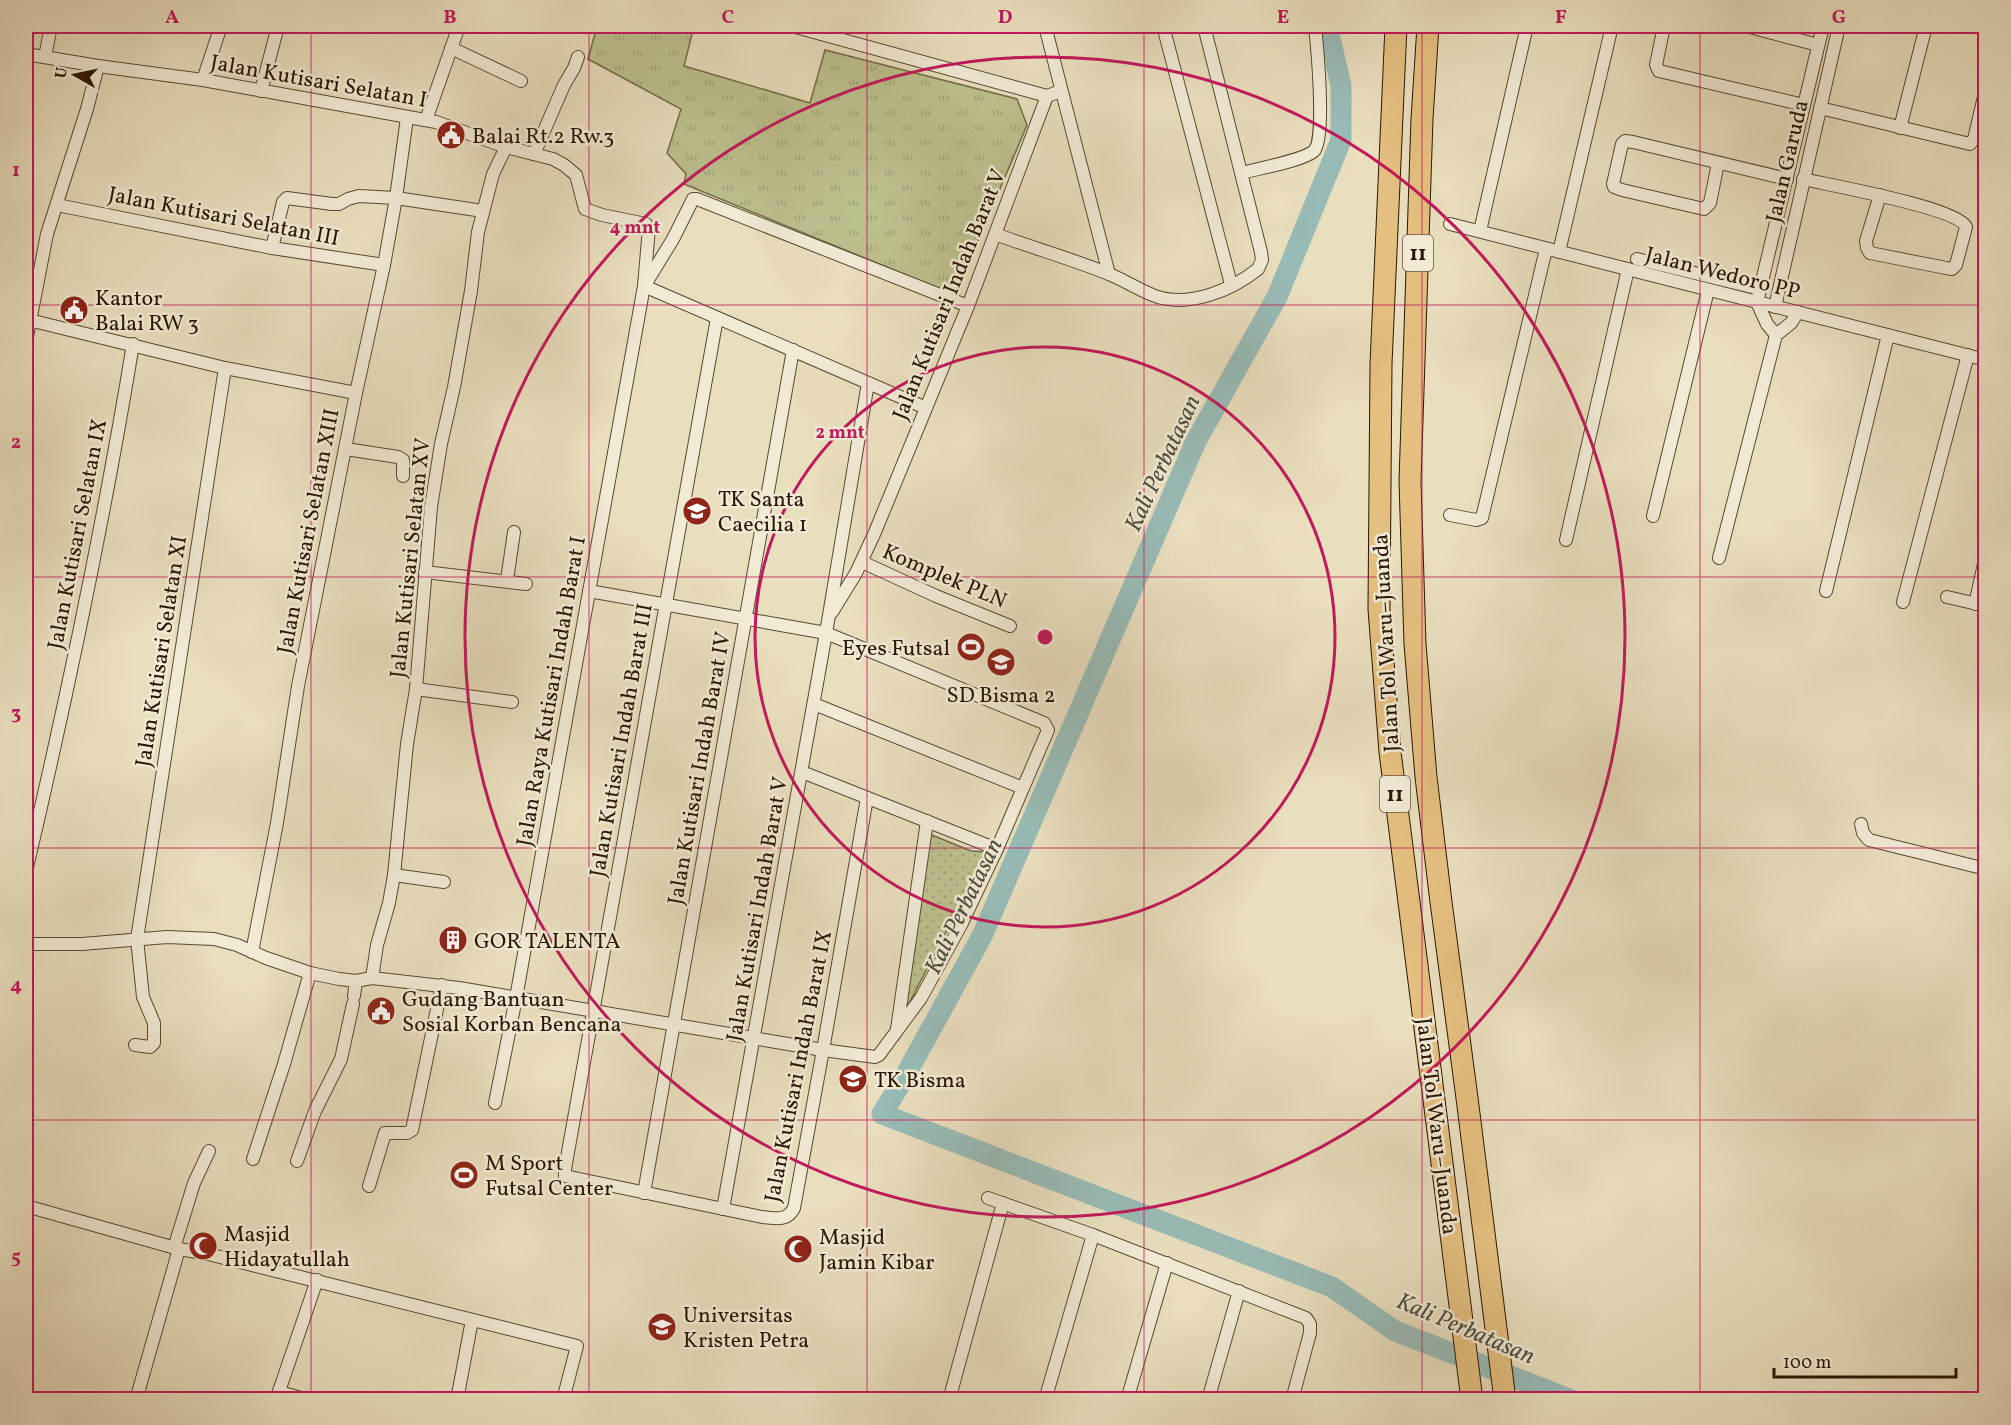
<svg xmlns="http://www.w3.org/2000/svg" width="2011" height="1425" font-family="Vollkorn,serif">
  <defs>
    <pattern id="grass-tufts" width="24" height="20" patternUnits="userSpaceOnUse" patternTransform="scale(1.5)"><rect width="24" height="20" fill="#bcc08d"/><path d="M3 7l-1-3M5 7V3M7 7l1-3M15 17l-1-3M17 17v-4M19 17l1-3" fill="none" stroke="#a2a478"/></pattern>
    <pattern id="garden-dots" width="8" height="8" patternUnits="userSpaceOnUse" patternTransform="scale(1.5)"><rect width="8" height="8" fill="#bcc08d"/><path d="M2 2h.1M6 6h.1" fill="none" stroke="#a2a478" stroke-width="1.8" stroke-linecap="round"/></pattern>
  </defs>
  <rect width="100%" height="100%" fill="#e9debe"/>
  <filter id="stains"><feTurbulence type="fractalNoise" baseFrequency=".00333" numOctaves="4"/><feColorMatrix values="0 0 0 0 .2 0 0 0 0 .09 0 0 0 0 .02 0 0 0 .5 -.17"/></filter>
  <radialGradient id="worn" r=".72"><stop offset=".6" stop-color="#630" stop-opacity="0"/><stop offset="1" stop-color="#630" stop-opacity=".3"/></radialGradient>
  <polygon fill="url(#grass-tufts)" stroke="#736b46" stroke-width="1.5" points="597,26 694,26 684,66 810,103 825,50 1017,99 1027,125 955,295 684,184 686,174 667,153 681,109 588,59"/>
  <polygon fill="url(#garden-dots)" stroke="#736b46" stroke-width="1.5" points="927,833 971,851 988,852 905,1011"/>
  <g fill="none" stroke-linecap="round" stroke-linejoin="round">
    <polyline stroke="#98bbb6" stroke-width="21" points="1327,26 1341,85 1341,140 1277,297 1196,441 982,936 904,1078 882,1114 1332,1287 1395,1331 1572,1400"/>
    <g stroke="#5a4830" stroke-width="14">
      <g id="minor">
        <polyline points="792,26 1047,96"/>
        <polyline points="1045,26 1109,274"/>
        <polyline points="1163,26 1231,284"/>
        <polyline points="1664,26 1656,65 1659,71 1804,105"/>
        <polyline points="1746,26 1818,45"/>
        <polyline points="451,48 521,81"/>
        <polyline points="26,54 98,66 87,109 47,234 26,342"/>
        <polyline points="45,57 51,26"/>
        <polyline points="98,66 203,80 436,122 506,147 553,159 564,165 576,175 585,209 602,215 646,224 649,228 644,286 516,998 495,1103"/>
        <polyline points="203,80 221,26"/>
        <polyline points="261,91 278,26"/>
        <polyline points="1820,108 1970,144 1974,139 1986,88"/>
        <polyline points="426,120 459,26"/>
        <polyline points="1900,128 1926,26"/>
        <polyline points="534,154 564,85 574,68 578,57"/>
        <polyline points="1718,163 1710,203 1704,209 1622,190 1614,187 1613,184 1622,144 1625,141 1633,142 1787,179"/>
        <path d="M1242 173C1259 168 1302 161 1314 151 1326 139 1317 45 1315 26"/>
        <path d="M1803 179C1829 185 1958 208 1966 227L1956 265 1952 269 1946 268 1870 253 1867 248 1866 241 1880 195"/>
        <polyline points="57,205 272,248 384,265"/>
        <polyline points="1450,224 1986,360"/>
        <polyline points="1480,231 1527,26"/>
        <path d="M995 234C1033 248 1072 259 1109 274 1124 280 1139 290 1155 296 1189 308 1232 290 1258 269L1262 260 1261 252 1204 26"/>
        <polyline points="272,248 283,202 287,198 332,204 339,204 348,199 359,196 396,198 483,211"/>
        <polyline points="1559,252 1612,26"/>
        <polyline points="1637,259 1760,289"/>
        <polyline points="646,283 673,239 693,199 697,199 968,306"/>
        <polyline points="644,286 926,408"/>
        <polyline points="1775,307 1839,26"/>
        <path d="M717 318 565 1169V1176L762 1217C775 1218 787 1222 794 1208L823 1050 867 798"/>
        <polyline points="29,320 225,368 356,393"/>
        <polyline points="1776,335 1767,324 1757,302 1823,26"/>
        <polyline points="346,449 398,457 403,460 403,476"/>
        <polyline points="1450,515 1476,520 1482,518 1546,249"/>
        <polyline points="1653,516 1708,290"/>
        <polyline points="1566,540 1628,269"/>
        <polyline points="1719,558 1776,335 1791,323 1798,312"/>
        <polyline points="862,562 936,596 1010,626"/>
        <polyline points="425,572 526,584"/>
        <polyline points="507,580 514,532"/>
        <polyline points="589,591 826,633 1044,723 1048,730 1023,788 814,704"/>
        <polyline points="1826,591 1888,335"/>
        <polyline points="1947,597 1986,606"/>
        <polyline points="1903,602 1968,355"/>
        <polyline points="1975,604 1986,555"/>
        <polyline points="832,612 856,573 875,532 968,306 1047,96 1061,91"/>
        <polyline points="416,689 512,702"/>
        <polyline points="802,772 997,849 1023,788"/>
        <polyline points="1861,824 1863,833 1869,840 1986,869"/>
        <path d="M26 872C67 697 104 521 133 344"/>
        <polyline points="394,875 444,882"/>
        <polyline points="26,944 82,944 167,937 214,939 237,945 266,958 310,973 339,979 356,981 372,978 459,988 823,1050 875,1057 879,1055 921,998 962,923 997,849"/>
        <polyline points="252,952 277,823 298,686 356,393 384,265 396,198 407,118"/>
        <polyline points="372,978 377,945 389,903 394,875 407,744 416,689 431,507 441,444 454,387 471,291 478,232 493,174 506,147"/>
        <polyline points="354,996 356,981"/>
        <polyline points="897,1029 927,821"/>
        <polyline points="135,1045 150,1047 154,1043 154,1023 143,997 137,939 225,368"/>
        <polyline points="253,1159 284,1064 310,973"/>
        <polyline points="297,1161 315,1111 341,1059 353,1004"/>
        <polyline points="369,1186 385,1133 407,1133 412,1130 442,985"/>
        <polyline points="644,1193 793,350"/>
        <polyline points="988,1198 1093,1235 1306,1318 1310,1324 1310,1333 1292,1400"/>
        <polyline points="26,1206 179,1249 136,1400"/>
        <polyline points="723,1209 826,633 868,383"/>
        <polyline points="174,1248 194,1183 209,1151"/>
        <polyline points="179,1249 197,1252"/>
        <polyline points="204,1253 577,1346 563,1400"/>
        <polyline points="279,1392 309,1400"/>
        <polyline points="276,1400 317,1280"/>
        <polyline points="457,1400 472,1320"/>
        <polyline points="949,1400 1003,1203"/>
        <polyline points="1045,1400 1093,1235"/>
        <polyline points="1127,1400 1167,1263"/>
        <polyline points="1208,1400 1239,1291"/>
      </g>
    </g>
    <g stroke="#2a1600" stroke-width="23">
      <g id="motorway">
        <polyline points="1396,26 1381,364 1379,609 1390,752 1472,1400"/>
        <polyline points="1428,26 1422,119 1410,481 1415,644 1426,777 1441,902 1467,1098 1505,1400"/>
      </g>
    </g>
    <use href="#minor" stroke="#f1ead5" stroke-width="12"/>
    <use href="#motorway" stroke="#e4bf7f" stroke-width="21"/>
  </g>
  <path fill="none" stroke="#c2185b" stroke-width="1.5" stroke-opacity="0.55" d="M311 26V1400M589 26V1400M867 26V1400M1144 26V1400M1422 26V1400M1700 26V1400M26 305H1986M26 577H1986M26 848H1986M26 1120H1986"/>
  <g fill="none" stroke="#c2185b" stroke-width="3">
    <circle cx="1045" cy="637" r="290"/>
    <circle cx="1045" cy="637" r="580"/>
  </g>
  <defs>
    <g id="civic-disc" transform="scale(1.5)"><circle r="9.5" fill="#8f2418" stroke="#f1ead5"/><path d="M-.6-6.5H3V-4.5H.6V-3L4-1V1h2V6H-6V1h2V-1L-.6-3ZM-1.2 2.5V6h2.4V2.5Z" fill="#fff"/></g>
    <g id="school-disc" transform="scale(1.5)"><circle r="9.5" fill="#8f2418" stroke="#f1ead5"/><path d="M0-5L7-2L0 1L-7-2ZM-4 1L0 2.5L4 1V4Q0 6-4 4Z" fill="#fff"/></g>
    <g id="stadium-disc" transform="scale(1.5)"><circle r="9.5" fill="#8f2418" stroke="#f1ead5"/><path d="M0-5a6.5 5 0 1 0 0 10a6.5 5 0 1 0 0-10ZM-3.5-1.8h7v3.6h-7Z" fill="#fff"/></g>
    <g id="building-disc" transform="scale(1.5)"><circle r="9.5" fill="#8f2418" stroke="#f1ead5"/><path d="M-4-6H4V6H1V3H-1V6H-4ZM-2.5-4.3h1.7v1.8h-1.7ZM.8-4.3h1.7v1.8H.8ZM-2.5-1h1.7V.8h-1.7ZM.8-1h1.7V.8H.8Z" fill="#fff"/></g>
    <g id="mosque-disc" transform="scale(1.5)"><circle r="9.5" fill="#8f2418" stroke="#f1ead5"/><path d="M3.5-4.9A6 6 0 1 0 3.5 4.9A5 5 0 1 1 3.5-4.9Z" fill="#fff"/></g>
    <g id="university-disc" transform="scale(1.5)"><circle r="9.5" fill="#8f2418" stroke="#f1ead5"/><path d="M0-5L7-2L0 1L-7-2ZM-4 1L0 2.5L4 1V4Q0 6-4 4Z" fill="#fff"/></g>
  </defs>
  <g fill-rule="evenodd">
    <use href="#civic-disc" x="451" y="135"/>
    <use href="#civic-disc" x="74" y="310"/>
    <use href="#school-disc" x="697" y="511"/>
    <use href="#stadium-disc" x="971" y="647"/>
    <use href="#school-disc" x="1001" y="662"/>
    <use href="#building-disc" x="453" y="940"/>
    <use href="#civic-disc" x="381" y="1011"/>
    <use href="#school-disc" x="853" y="1079"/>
    <use href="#stadium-disc" x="464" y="1175"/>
    <use href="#mosque-disc" x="203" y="1246"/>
    <use href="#mosque-disc" x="798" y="1249"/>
    <use href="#university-disc" x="662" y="1327"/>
  </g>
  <g text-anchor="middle" stroke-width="5" stroke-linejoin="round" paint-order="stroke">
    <g fill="#f1ead5" stroke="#665640" stroke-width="1.5">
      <rect x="1403" y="235" width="30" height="36" rx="4.5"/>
      <rect x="1380" y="776" width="30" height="36" rx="4.5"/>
    </g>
    <g font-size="21" font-weight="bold" fill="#2a1600">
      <text x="1418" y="260">11</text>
      <text x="1395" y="801">11</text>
    </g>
    <g font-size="22" fill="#2a1600" stroke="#f1ead5">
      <text transform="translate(319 80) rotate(10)" y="8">Jalan Kutisari Selatan I</text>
      <text transform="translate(1786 161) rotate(-77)" y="8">Jalan Garuda</text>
      <text transform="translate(224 215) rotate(11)" y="8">Jalan Kutisari Selatan III</text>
      <text transform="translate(1723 272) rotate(14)" y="8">Jalan Wedoro PP</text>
      <text transform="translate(948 294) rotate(-68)" y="8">Jalan Kutisari Indah Barat V</text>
      <text transform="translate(307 531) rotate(-79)" y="8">Jalan Kutisari Selatan XIII</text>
      <text transform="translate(76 534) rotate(-79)" y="8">Jalan Kutisari Selatan IX</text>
      <text transform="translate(409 558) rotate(-84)" y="8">Jalan Kutisari Selatan XV</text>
      <text transform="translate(945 575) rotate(23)" y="8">Komplek PLN</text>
      <text transform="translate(1385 643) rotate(-93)" y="8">Jalan Tol Waru–Juanda</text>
      <text transform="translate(160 651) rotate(-81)" y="8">Jalan Kutisari Selatan XI</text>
      <text transform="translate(550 691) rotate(-80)" y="8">Jalan Raya Kutisari Indah Barat I</text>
      <text transform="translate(620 740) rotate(-80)" y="8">Jalan Kutisari Indah Barat III</text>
      <text transform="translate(698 768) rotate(-80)" y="8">Jalan Kutisari Indah Barat IV</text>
      <text transform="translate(756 909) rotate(-80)" y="8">Jalan Kutisari Indah Barat V</text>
      <text transform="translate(797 1066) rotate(-79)" y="8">Jalan Kutisari Indah Barat IX</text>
      <text transform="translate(1438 1126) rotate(83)" y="8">Jalan Tol Waru–Juanda</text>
    </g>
    <g font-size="22" fill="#2a1600" stroke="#f1ead5" text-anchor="start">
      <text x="472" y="143">Balai Rt.2 Rw.3</text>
      <text x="95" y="305">Kantor<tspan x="95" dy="25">Balai RW 3</tspan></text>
      <text x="718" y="506">TK Santa<tspan x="718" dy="25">Caecilia 1</tspan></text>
      <text x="950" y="655" text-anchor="end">Eyes Futsal</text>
      <text x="1001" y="702" text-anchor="middle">SD Bisma 2</text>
      <text x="474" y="948">GOR TALENTA</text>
      <text x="402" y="1006">Gudang Bantuan<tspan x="402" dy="25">Sosial Korban Bencana</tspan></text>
      <text x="874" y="1087">TK Bisma</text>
      <text x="485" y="1170">M Sport<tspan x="485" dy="25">Futsal Center</tspan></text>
      <text x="224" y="1241">Masjid<tspan x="224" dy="25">Hidayatullah</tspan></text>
      <text x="819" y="1244">Masjid<tspan x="819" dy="25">Jamin Kibar</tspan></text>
      <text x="683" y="1322">Universitas<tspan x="683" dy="25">Kristen Petra</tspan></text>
    </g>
    <g font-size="24" font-style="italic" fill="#505040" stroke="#f1ead5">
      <text transform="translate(1162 463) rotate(-65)" y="8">Kali Perbatasan</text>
      <text transform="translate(963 906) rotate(-64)" y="8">Kali Perbatasan</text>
      <text transform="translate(1466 1328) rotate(23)" y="8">Kali Perbatasan</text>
    </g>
  </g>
  <circle cx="1045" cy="637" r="9" fill="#c2185b" stroke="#f1ead5" stroke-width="3"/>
  <g font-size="18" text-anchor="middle" font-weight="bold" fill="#c2185b" stroke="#f1ead5" stroke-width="5" stroke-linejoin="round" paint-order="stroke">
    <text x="635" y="233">4 mnt</text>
    <text x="840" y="438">2 mnt</text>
  </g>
  <rect width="2011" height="1425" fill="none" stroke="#e9debe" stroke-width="66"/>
  <g transform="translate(75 75) rotate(279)" stroke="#f1ead5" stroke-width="4.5" paint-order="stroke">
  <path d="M0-4.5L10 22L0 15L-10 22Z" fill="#2a1600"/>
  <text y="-9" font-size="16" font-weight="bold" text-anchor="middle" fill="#2a1600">U</text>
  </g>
  <path d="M1774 1368v9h182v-9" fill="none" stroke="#2a1600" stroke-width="3"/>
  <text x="1783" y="1368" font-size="18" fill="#2a1600" stroke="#f1ead5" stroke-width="4.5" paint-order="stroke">100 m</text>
  <rect x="33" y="33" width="1945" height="1359" fill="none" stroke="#c2185b" stroke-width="2"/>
  <g font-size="20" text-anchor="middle" font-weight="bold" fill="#c2185b">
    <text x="172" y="23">A</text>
    <text x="450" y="23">B</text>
    <text x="728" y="23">C</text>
    <text x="1005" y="23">D</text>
    <text x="1283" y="23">E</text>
    <text x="1561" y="23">F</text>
    <text x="1839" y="23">G</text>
    <text x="16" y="176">1</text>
    <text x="16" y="448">2</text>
    <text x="16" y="719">3</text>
    <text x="16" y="991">4</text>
    <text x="16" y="1263">5</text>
  </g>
  <rect width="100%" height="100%" filter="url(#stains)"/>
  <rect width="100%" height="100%" fill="url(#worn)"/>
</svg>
